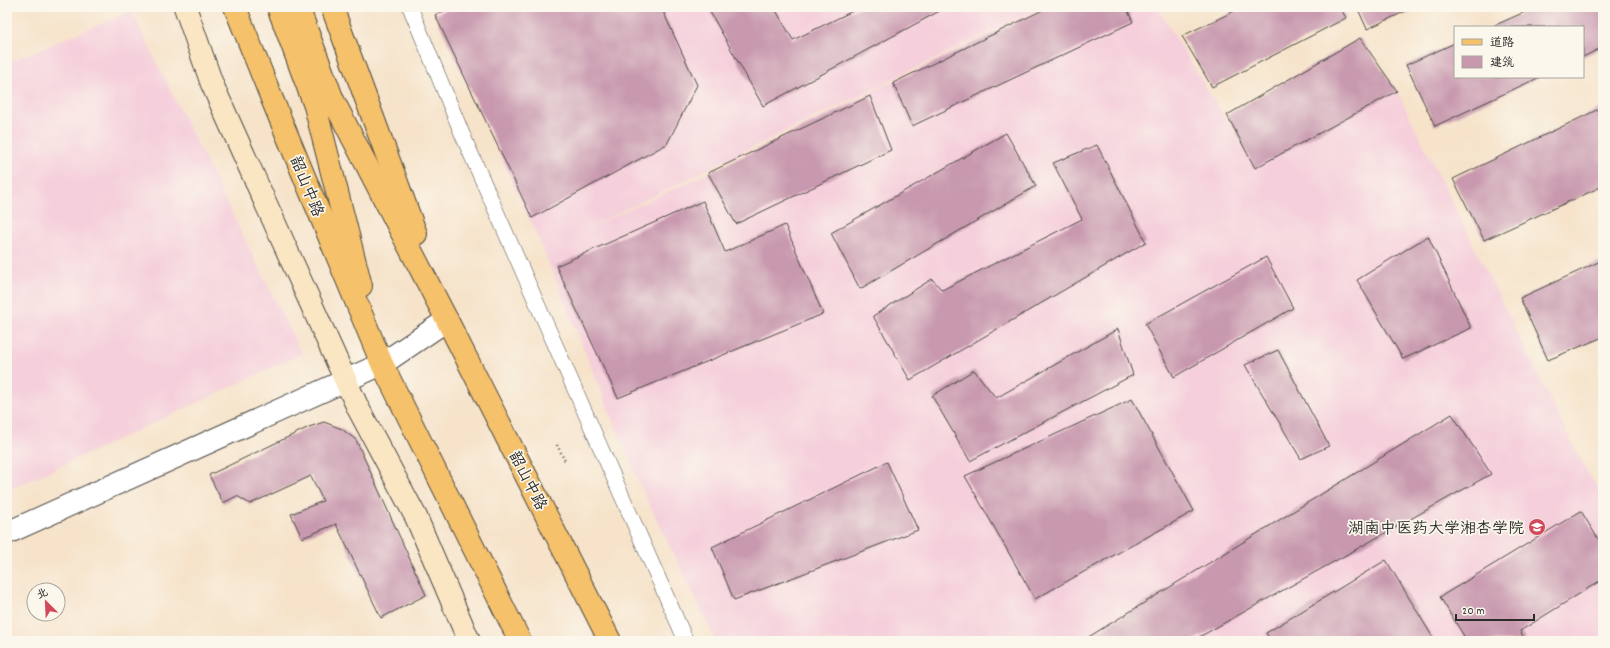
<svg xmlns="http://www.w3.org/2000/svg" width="1610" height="648" font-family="Dekko,'LXGW WenKai TC',sans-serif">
  <rect width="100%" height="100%" fill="#fbf7ec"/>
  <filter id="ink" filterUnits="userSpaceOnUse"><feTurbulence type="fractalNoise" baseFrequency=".025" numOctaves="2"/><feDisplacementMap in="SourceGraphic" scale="8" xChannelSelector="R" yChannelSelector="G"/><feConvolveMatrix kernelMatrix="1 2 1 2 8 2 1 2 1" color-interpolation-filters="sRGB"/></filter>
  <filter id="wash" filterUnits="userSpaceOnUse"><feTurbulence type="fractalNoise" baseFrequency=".012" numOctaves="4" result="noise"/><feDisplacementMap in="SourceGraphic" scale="16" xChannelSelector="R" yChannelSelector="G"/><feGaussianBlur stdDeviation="0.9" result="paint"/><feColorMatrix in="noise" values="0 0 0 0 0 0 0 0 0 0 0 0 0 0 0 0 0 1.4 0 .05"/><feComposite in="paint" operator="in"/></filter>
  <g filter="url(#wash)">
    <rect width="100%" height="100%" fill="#f6e3ca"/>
    <g fill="#f5cfdb">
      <polygon points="432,7 1041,7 569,237 708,173 1043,7 1157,7 1255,167 1397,91 1585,469 1603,495 1603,641 716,641 637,479 543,249"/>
      <polygon points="131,11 302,354 7,491 7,63"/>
    </g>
    <g id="blocks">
      <g fill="#c898ae">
        <polygon points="452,7 661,7 697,85 667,144 532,218 435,15"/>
        <polygon points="721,7 774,7 793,40 861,7 947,7 763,106 710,12"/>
        <polygon points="1049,7 1126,7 1133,22 912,126 893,83"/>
        <polygon points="1243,7 1340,7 1346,18 1212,87 1182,36"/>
        <polygon points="1357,7 1415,7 1367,29"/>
        <polygon points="1536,7 1603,7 1603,47 1583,57 1583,27 1491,27"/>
        <polygon points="1360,38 1397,91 1255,168 1227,115"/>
        <polygon points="1455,43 1455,77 1540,77 1435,126 1406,65"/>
        <polygon points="870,96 891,150 736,224 708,173"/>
        <polygon points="1603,107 1603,186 1484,240 1453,179"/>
        <polygon points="1006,133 1036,186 860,289 831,233"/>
        <polygon points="1097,145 1146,242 910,380 873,316 932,279 942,290 1082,219 1053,163"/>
        <polygon points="703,201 725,252 785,225 823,314 618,398 556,266"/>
        <polygon points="1428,236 1471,328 1403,359 1357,280"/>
        <polygon points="1266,257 1293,308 1174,377 1145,324"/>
        <polygon points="1603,260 1603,337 1548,360 1520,298"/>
        <polygon points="1118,329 1133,375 970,461 932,396 974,370 996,398"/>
        <polygon points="1278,350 1329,446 1301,459 1245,365"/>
        <polygon points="1132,399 1194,511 1035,599 965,476"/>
        <polygon points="1452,414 1491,474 1192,641 1082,641"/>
        <polygon points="324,422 342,429 356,440 426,595 381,618 336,524 302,538 291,514 323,501 311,476 250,504 237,496 223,503 209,475 309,427"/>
        <polygon points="887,462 918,530 734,600 712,547"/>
        <polygon points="1581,511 1603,547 1603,579 1520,631 1526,641 1467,641 1440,597"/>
        <polygon points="1386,560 1435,641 1271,641 1266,633"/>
      </g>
    </g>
  </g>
  <g filter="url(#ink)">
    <use href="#blocks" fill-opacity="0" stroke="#494743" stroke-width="1"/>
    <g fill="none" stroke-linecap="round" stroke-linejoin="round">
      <g stroke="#494743" stroke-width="16">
        <polyline id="lane" points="410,7 463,136 686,641"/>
      </g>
      <g stroke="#494743" stroke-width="24">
        <polyline id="street" points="7,533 382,364 447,320"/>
      </g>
      <g stroke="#494743" stroke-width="24">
        <polyline id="secondary" points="185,7 212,84 358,408 416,517 469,641"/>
      </g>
      <g stroke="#494743" stroke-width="24">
        <g id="primary">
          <polyline points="235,7 272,99 382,364 520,641"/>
          <polyline points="278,7 315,106 361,286"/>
          <polyline points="298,7 333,100 447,320 610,641"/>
          <polyline points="332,7 416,234"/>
        </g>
      </g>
      <polyline stroke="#494743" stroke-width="2.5" stroke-dasharray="1 3" stroke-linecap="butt" points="557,445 565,461"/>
      <use href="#lane" stroke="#fff" stroke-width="15"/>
      <use href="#street" stroke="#fff" stroke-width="22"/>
      <use href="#secondary" stroke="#fbe6c4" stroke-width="22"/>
      <use href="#primary" stroke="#f5c16b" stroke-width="22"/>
    </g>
  </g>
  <defs>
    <g id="university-disc" transform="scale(0.9)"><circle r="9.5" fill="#d1495b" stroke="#fbf7ec"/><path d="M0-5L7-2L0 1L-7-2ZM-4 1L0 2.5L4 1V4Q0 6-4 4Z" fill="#fff"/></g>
  </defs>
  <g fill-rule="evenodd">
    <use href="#university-disc" x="1537" y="527"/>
  </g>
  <g text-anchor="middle" stroke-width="3.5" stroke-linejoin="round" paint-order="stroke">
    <g font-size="16" fill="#2b2b2b" stroke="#fbf7ec">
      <text transform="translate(308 186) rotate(68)" y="6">韶山中路</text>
      <text transform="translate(529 480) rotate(63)" y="6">韶山中路</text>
    </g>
    <g font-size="16" fill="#2b2b2b" stroke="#fbf7ec" text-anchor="end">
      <text x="1524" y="533">湖南中医药大学湘杏学院</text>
    </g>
  </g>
  <rect width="1610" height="648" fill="none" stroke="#fbf7ec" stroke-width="24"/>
  <rect x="1454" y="26" width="130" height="52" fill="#fbf7ec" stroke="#a8a59f"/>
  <rect x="1462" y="39" width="20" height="6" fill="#f5c16b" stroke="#a8a59f"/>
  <text x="1490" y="46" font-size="12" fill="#2b2b2b">道路</text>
  <rect x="1462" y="56" width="20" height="12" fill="#c898ae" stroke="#a8a59f"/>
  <text x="1490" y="66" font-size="12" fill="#2b2b2b">建筑</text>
  <g transform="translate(46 602) rotate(336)"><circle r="19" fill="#fbf7ec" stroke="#a8a59f"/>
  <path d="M0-3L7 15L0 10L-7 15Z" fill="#d1495b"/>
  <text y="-6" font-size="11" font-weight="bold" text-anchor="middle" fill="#2b2b2b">北</text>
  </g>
  <path d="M1456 614v6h78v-6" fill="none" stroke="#2b2b2b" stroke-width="2"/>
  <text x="1462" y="614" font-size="12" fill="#2b2b2b" stroke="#fbf7ec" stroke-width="3" paint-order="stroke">20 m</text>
</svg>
